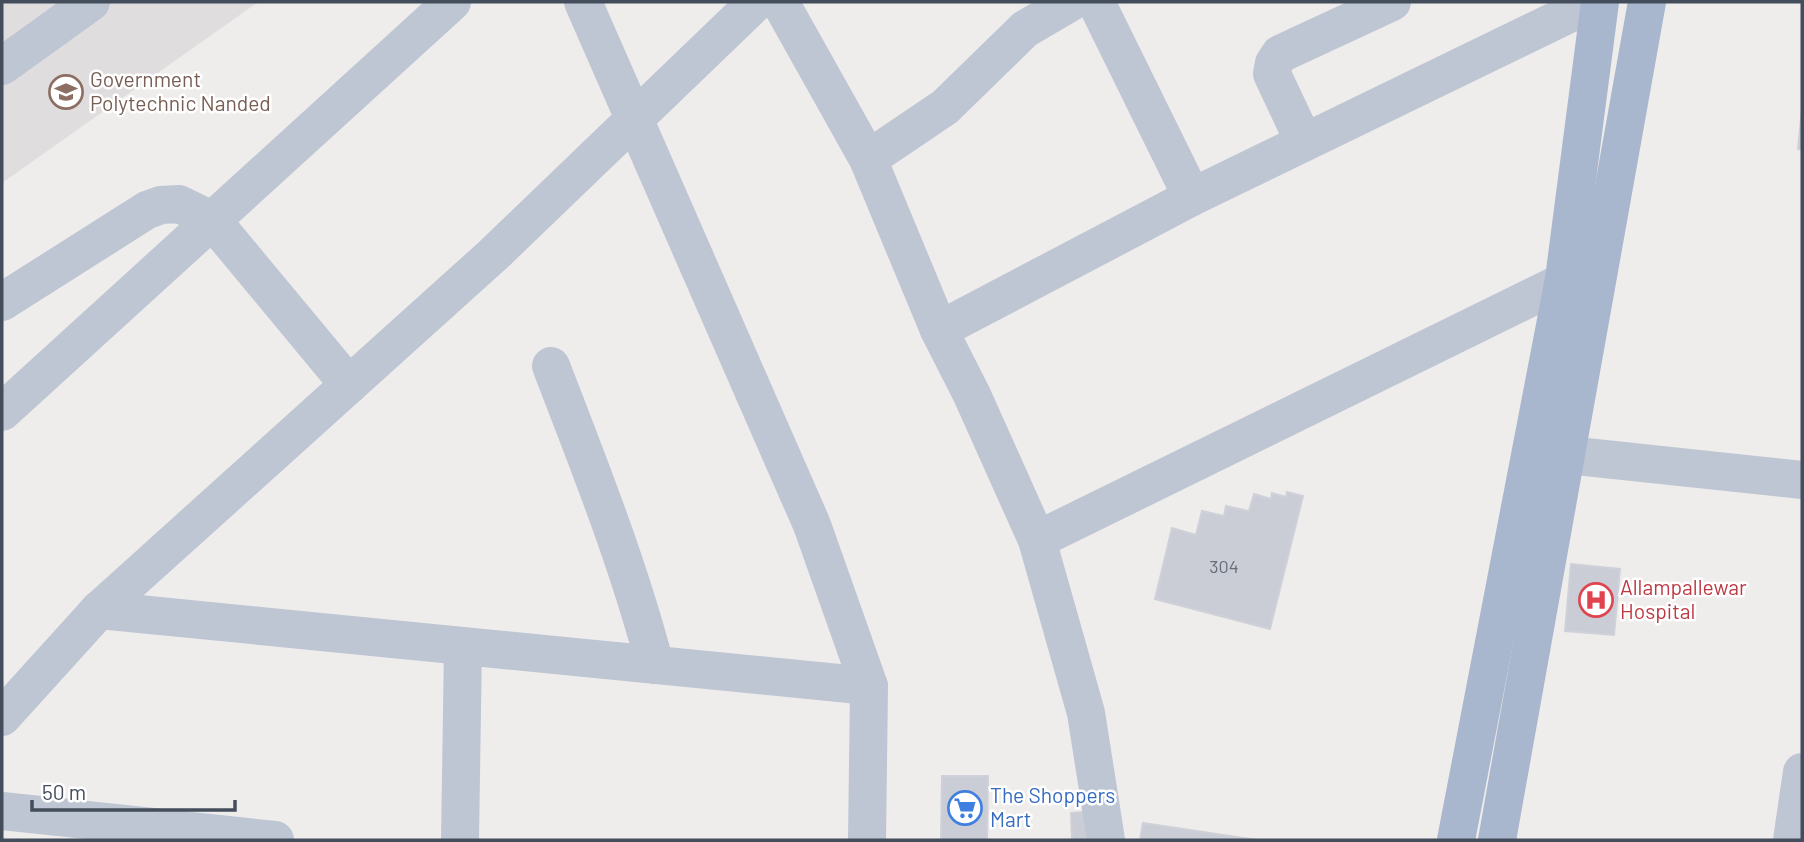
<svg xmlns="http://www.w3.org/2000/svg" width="1804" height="842" font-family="Barlow,sans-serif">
  <rect width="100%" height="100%" fill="#efecec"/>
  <polygon fill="#e0ddde" points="2,2 258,2 2,183"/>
  <g fill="#cacdd5" stroke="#cfd1d9" stroke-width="2">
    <polygon points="1802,108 1802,150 1798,149"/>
    <polygon points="1287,492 1303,496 1270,629 1155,599 1172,528 1196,535 1202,511 1224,516 1226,506 1249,511 1254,494 1271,499 1272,493 1286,497"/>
    <polygon points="1571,564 1620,569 1614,635 1565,631"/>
    <polygon points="942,776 988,776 987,840 941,840"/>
    <polygon points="1098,811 1099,840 1072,840 1071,813"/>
    <polygon points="1143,823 1257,840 1140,840"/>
  </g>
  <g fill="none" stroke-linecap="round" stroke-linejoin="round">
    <g stroke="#bec6d3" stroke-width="38">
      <polyline points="583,2 812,525 869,686 867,840"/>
      <polyline points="780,2 868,159 939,330 972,395 1037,540 1086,713 1106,840"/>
      <polyline points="1096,2 1192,197"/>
      <polyline points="2,66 91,2"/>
      <polyline points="1304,142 1272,74 1274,63 1280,54 1392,2"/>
      <polyline points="868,159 945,107 1025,29 1071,2"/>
      <polyline points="2,302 147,210 161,205 179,204 212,220 349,385"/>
      <polyline points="939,330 1192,197 1594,2"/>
      <path d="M551 366C589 465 628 562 655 665"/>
      <polyline points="2,412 452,2"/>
      <polyline points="1567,455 1802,480"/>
      <polyline points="1037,540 1591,268"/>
      <polyline points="99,610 869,686"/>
      <polyline points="2,717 99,610 493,255 756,2"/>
      <polyline points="2,811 275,840"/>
      <polyline points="460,840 463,646"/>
      <polyline points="1792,840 1802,772"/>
    </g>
    <g stroke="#a9b7ce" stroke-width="38">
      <polyline points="1456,840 1564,279 1600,2"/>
      <polyline points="1497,840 1647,2"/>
    </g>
  </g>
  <defs>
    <g id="university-ring" transform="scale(1.75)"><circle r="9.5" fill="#fff" stroke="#8d6e63" stroke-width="1.5"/><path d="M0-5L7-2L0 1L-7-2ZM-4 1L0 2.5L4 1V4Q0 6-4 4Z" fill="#8d6e63"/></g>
    <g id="hospital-ring" transform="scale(1.75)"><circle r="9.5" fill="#fff" stroke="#e0444e" stroke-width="1.5"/><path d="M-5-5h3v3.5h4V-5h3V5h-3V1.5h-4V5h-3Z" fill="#e0444e"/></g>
    <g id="supermarket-ring" transform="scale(1.75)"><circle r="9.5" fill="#fff" stroke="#3f7fe0" stroke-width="1.5"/><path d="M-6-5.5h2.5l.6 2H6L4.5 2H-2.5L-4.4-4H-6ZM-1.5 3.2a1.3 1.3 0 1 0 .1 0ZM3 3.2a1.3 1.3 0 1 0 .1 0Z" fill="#3f7fe0"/></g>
  </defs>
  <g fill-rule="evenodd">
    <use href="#university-ring" x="66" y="92"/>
    <use href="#hospital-ring" x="1596" y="600"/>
    <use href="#supermarket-ring" x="965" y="808"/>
  </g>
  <g text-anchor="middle" stroke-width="5" stroke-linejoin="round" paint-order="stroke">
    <g font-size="18" fill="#656d7a">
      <text x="1224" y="573">304</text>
    </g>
    <g font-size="21" fill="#785e54" stroke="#fff" text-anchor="start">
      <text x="90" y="87">Government<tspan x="90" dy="24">Polytechnic Nanded</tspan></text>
    </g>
    <g font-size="21" fill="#be3a42" stroke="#fff" text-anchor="start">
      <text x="1620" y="595">Allampallewar<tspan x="1620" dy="24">Hospital</tspan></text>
    </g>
    <g font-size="21" fill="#366cbe" stroke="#fff" text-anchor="start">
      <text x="990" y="803">The Shoppers<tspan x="990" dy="24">Mart</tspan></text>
    </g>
  </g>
  <rect width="1804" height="842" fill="none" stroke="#434d5b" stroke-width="7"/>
  <path d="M32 800v10h203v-10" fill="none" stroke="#434d5b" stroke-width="3.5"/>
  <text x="42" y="800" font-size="21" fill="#434d5b" stroke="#ffffff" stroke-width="5" paint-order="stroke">50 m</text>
</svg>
